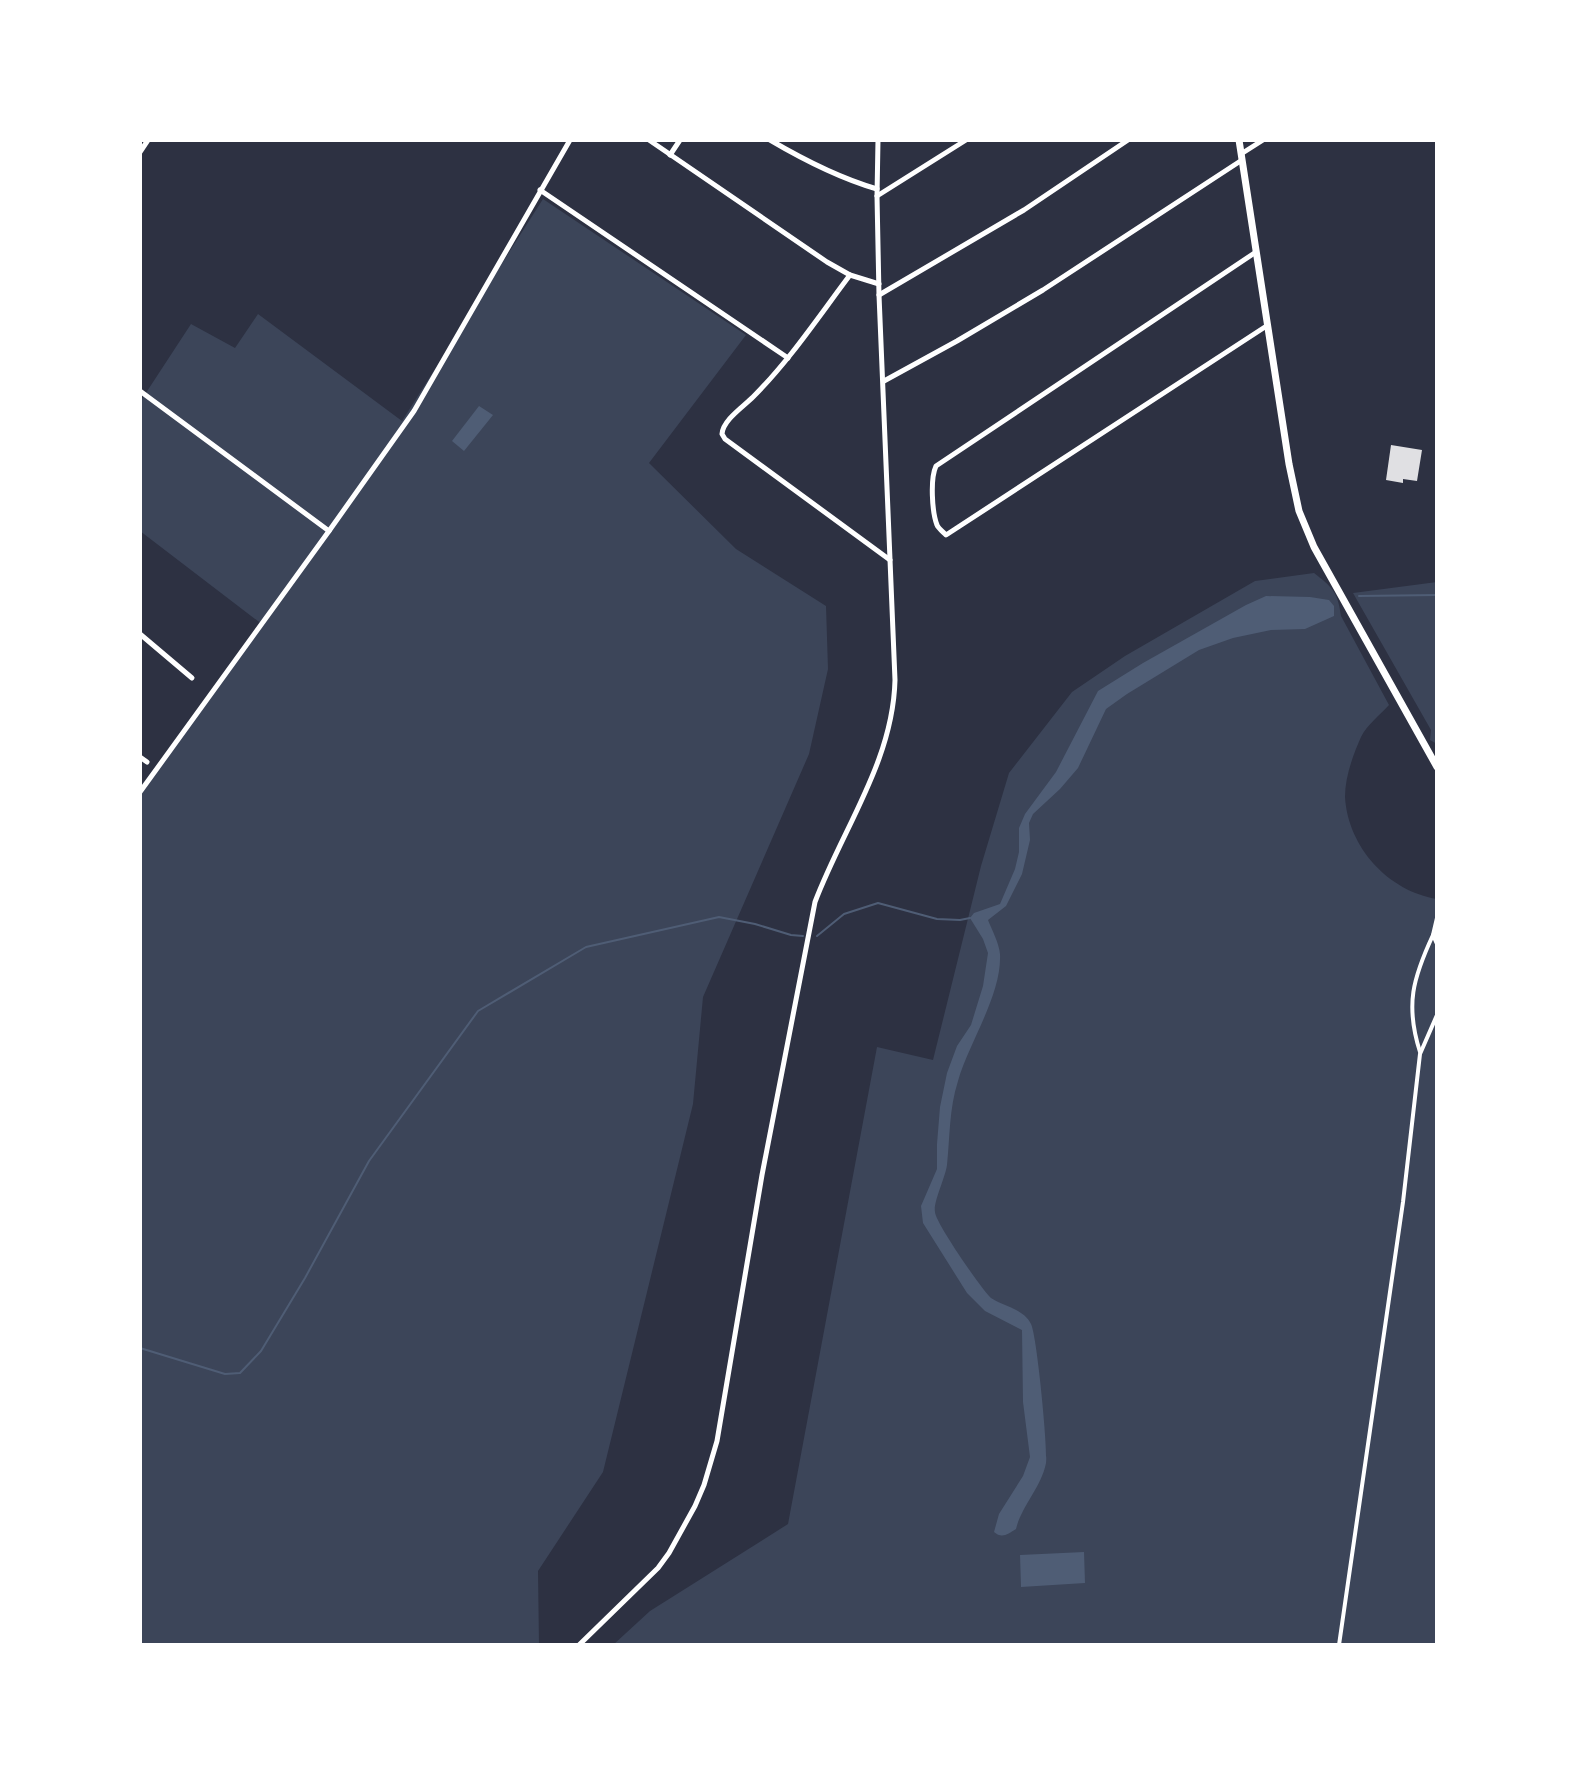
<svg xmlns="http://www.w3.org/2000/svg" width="1577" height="1785" font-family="'Noto Serif',serif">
  <rect width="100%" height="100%" fill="#2d3142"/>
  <g fill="#3c4559">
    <polygon points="543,199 746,335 649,463 736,549 826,606 828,669 809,754 703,997 693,1104 603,1472 538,1571 539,1645 140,1645 140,787 263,625 140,531 140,402 191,324 235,348 258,314 402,421"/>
    <path d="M1314 573C1332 587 1338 592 1341 616L1389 705C1380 715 1367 725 1361 737 1353 755 1345 777 1345 797 1348 847 1388 891 1437 899V1645H613L650 1611 788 1524 877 1047 933 1060 981 866 1009 773 1072 692 1125 656 1255 581Z"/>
    <polygon points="1437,582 1437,744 1430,740 1431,730 1353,593"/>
  </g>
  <g fill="#4f5d75">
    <polygon points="479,406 493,415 464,451 452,441"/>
    <path d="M1266 596 1310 597 1329 600 1334 606V616L1305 629 1271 630 1233 638 1199 650 1127 694 1106 709 1078 768 1060 789 1033 814 1029 823 1030 840 1022 874 1006 906 988 920C992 930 999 943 1000 954 1002 995 969 1042 958 1081 949 1109 950 1137 947 1165 945 1179 933 1202 935 1212 935 1222 982 1290 991 1298 1003 1306 1024 1309 1031 1324 1037 1336 1048 1449 1046 1463 1041 1488 1022 1505 1016 1529 1008 1534 1002 1539 994 1532L999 1514 1023 1476 1030 1457 1023 1402 1022 1330 985 1311 967 1293 923 1223 921 1206 937 1169V1144L940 1107 947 1073 957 1046 971 1025 983 986 988 953 983 939 970 918 974 913 1000 904 1015 869 1019 852V828L1025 814 1056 772 1098 691 1143 663 1246 605Z"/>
    <polygon points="1084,1552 1085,1583 1021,1587 1020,1555"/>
  </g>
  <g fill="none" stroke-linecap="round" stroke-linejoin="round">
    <g stroke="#4f5d75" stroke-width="2">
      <polyline points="1359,596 1437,595"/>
      <polyline points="817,936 844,914 878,903 937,919 960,920 970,918"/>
      <polyline points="140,1348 225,1374 240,1373 261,1351 305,1278 369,1161 478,1011 586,947 719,917 755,924 791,935 803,936"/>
    </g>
  </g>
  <polygon fill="#e0e0e3" points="1391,445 1422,450 1417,481 1403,479 1403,483 1386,480"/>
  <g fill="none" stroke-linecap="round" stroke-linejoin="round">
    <g stroke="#fff" stroke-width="4">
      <polyline points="1437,918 1433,935 1437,944"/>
      <path d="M1420 1052C1405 1005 1413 978 1433 935"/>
      <polyline points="1339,1645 1403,1202 1420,1054 1437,1015"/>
    </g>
    <g stroke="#fff" stroke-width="5">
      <polyline points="649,140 827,262 850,275 879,284"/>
      <path d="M770 140C804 160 839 178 877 189"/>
      <polyline points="140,152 148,140"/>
      <polyline points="1241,154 1263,140"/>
      <polyline points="670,155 680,140"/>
      <polyline points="540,190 788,358"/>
      <polyline points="877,196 966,140"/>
      <path d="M1256 252 936 466C930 479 932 512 937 525 938 528 943 532 946 535L1268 325"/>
      <path d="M850 275C819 316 790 360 753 397 743 407 723 420 722 434L725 439 890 560"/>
      <polyline points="879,295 1024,210 1128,140"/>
      <polyline points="884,381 957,341 1043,290 1242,160"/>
      <polyline points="140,391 329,531"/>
      <polyline points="140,634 192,678"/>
      <polyline points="140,757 147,762"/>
      <polyline points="140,792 329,531 414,411 570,140"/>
      <path d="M579 1645 658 1568 669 1553 695 1506 704 1485 717 1441 762 1175 815 902C843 828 893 761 895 680L879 295 877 196 878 140"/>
    </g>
    <polyline stroke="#fff" stroke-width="7" points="1239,140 1289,464 1299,511 1314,547 1437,767"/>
  </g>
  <rect width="1577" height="1785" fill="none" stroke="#ffffff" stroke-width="284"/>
</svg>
